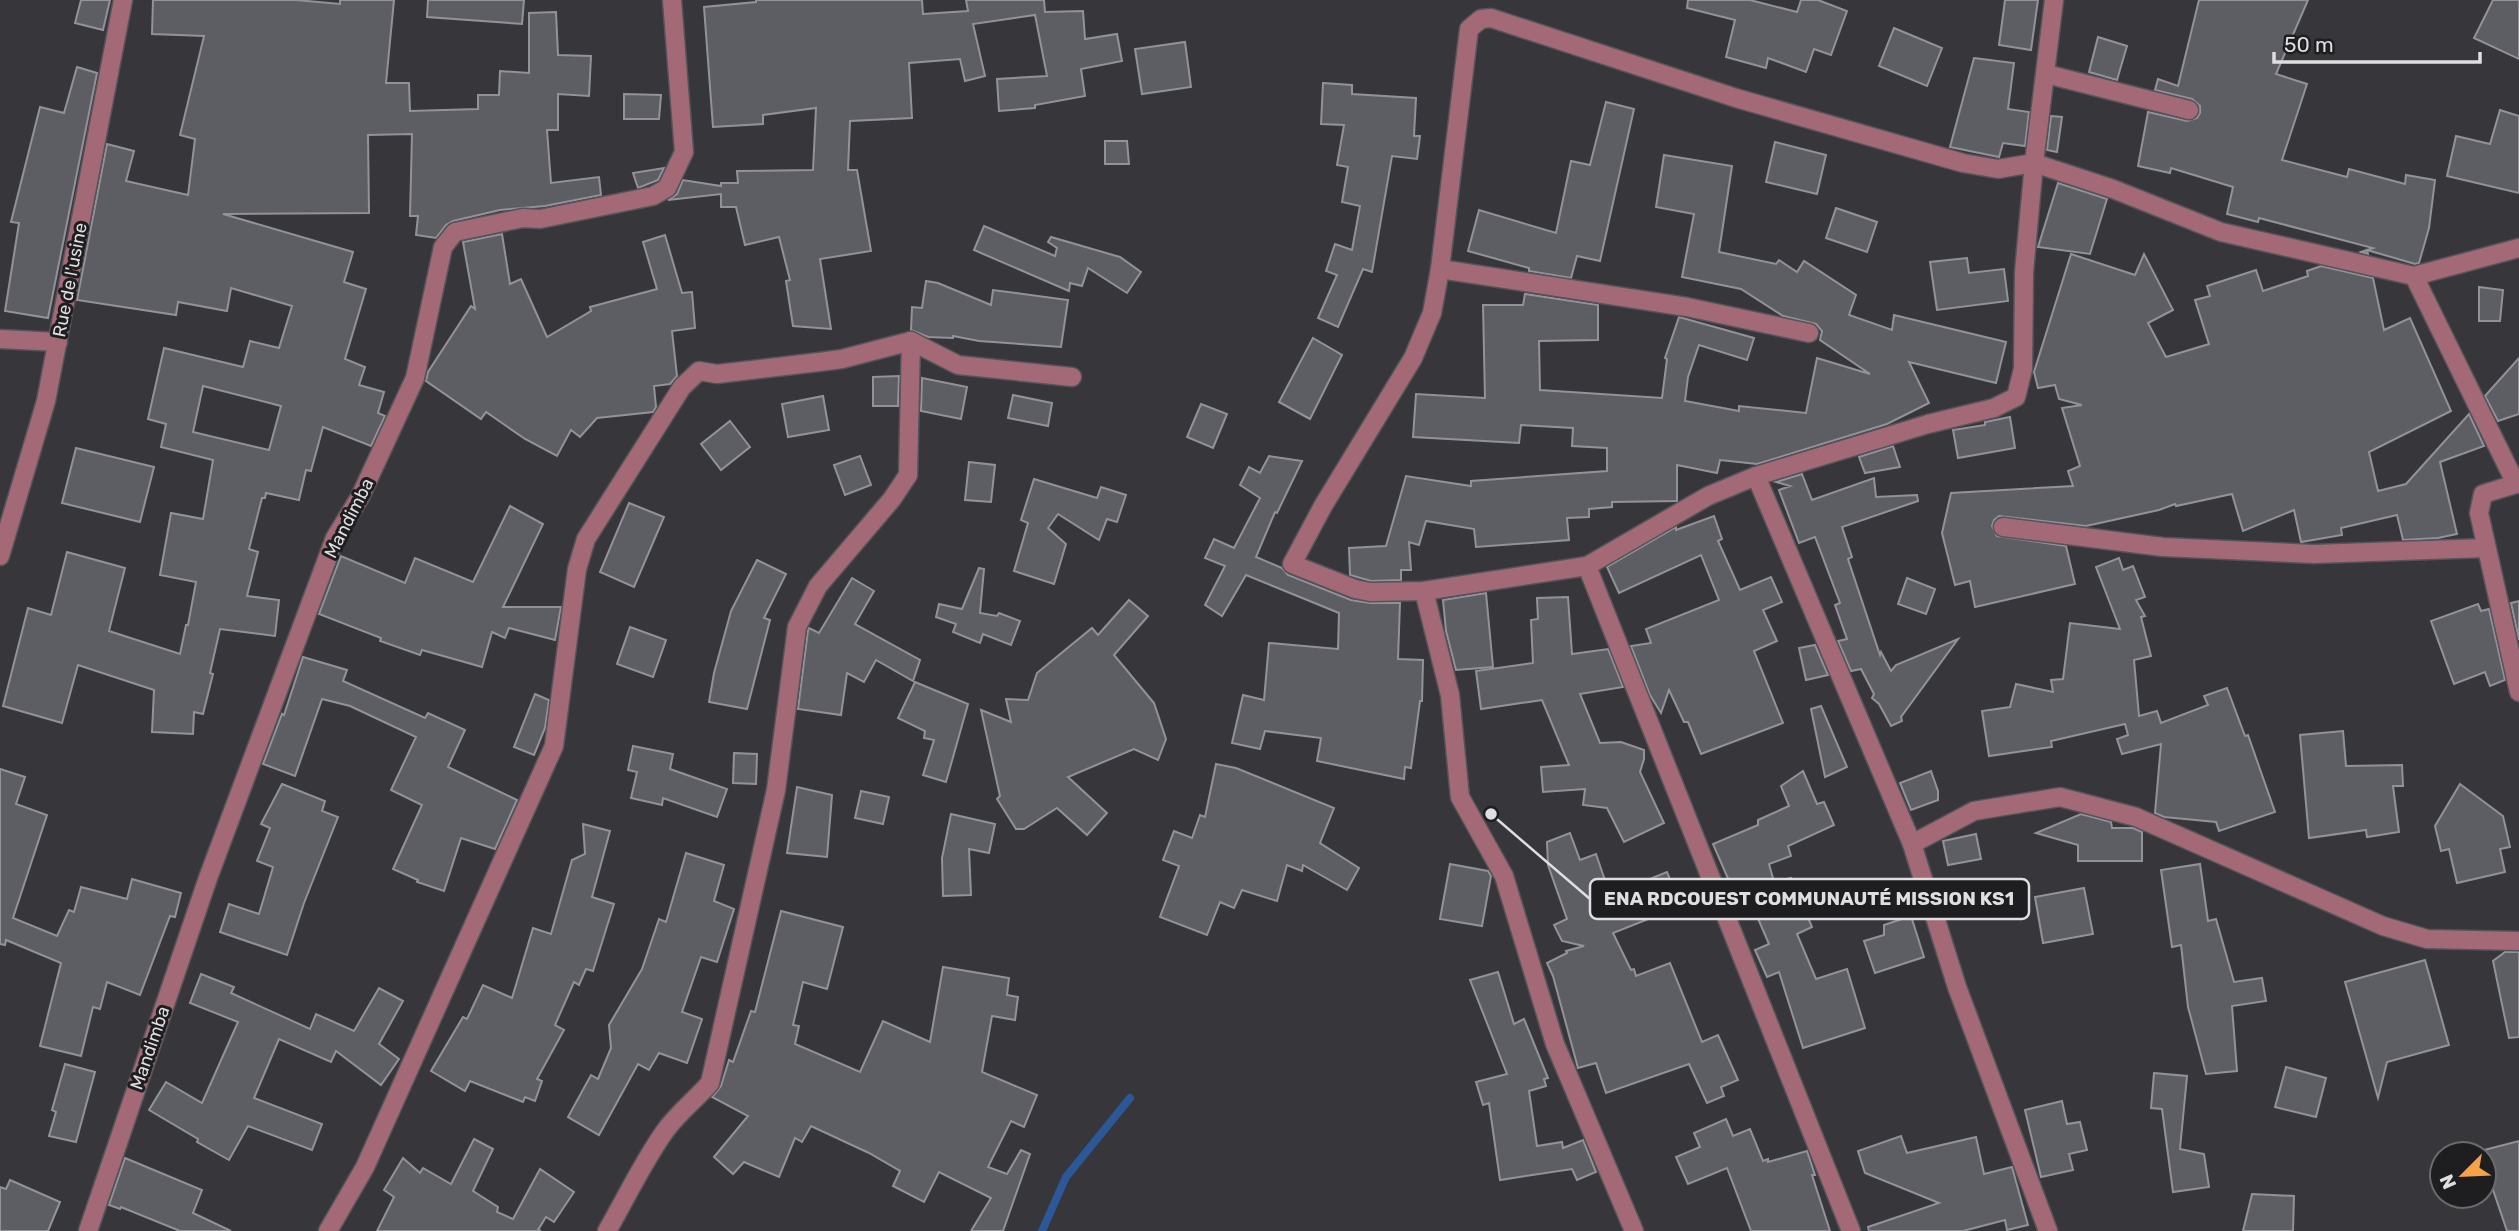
<svg xmlns="http://www.w3.org/2000/svg" width="2519" height="1231" font-family="Rubik,sans-serif">
  <rect width="100%" height="100%" fill="#36363b"/>
  <g fill="none" stroke-linecap="round" stroke-linejoin="round">
    <polyline stroke="#2c5897" stroke-width="8" points="1042,1231 1066,1177 1130,1098"/>
  </g>
  <g fill="#5d5e63" stroke="#929298" stroke-width="2" fill-rule="evenodd">
    <polygon points="81,0 110,0 103,30 75,23"/>
    <path d="M153 0H296L340 4V0H394L386 83H409L410 111 478 109V95H499L500 71 529 73V13L556 12 558 55 591 56 589 96 558 94V130H547L551 183 599 177 601 195 545 206 500 210 453 221 446 225 436 238 416 235 418 216H410L412 134 368 135 369 213 223 214 353 252 344 282 366 289 345 359 365 367 359 385 384 392 378 413 385 416 371 446 323 427 311 471 306 470 299 500 266 493 265 498H262L249 549 258 552 247 596 279 600 275 636 220 629 210 673 213 674 203 714 194 712 193 734 152 732 154 690 78 665 62 723 3 706 28 608 51 615 67 552 125 568 109 631 180 654 186 625H188L196 582 160 575 171 513 203 519 213 460 161 447 166 424 148 419 164 348 243 367 250 341 279 348 292 306 231 288 227 311 178 302 176 315 77 300 107 144 134 151 126 181 188 195 195 139 180 135 204 36 152 34ZM203 386 281 406 269 450 193 432Z"/>
    <polygon points="428,0 524,0 522,24 427,17"/>
    <polygon points="756,0 922,0 923,14 968,11 966,0 1044,0 1045,12 1083,11 1085,39 1117,34 1122,61 1081,69 1085,96 1035,105 1035,108 999,111 997,79 1047,76 1035,15 973,24 985,76 965,81 960,59 909,63 912,118 850,121 848,170 857,170 871,251 820,259 831,329 793,326 786,281 790,280 779,237 745,245 736,207 721,207 721,194 668,200 677,194 683,180 721,186 721,183 738,183 737,171 813,170 816,108 763,115 763,124 713,127 704,7 756,2"/>
    <polygon points="1688,0 1750,0 1797,12 1801,0 1818,0 1847,11 1831,55 1814,49 1806,72 1768,58 1766,68 1726,57 1735,20 1687,8"/>
    <polygon points="2005,0 2038,0 2031,50 1999,45"/>
    <polygon points="2199,0 2308,0 2276,74 2307,84 2282,160 2347,177 2349,169 2405,184 2406,175 2435,180 2429,228 2419,263 2415,264 2367,250 2368,254 2361,252 2373,248 2259,218 2258,222 2227,214 2233,187 2171,168 2170,173 2138,166 2148,112 2187,121 2197,118 2200,113 2200,106 2192,99 2155,90 2158,79 2178,86"/>
    <polygon points="2493,0 2519,0 2519,59 2474,38"/>
    <polygon points="1894,28 1942,48 1927,86 1879,66"/>
    <polygon points="2098,37 2127,46 2117,80 2089,72"/>
    <polygon points="1185,42 1191,87 1142,94 1135,49"/>
    <polygon points="1974,58 2014,63 2008,109 2029,112 2025,146 2003,143 1999,157 1950,147"/>
    <polygon points="77,67 97,73 48,318 5,311 19,223 11,222 40,107 64,113"/>
    <polygon points="1323,83 1352,85 1352,94 1416,98 1414,136 1420,136 1417,159 1392,156 1372,272 1363,269 1338,327 1318,318 1337,275 1326,271 1335,244 1352,250 1360,206 1342,202 1348,167 1337,165 1344,125 1321,124"/>
    <polygon points="624,94 661,95 659,119 624,119"/>
    <polygon points="1606,102 1634,109 1600,261 1577,256 1571,278 1529,271 1529,268 1468,251 1479,210 1556,233 1571,161 1590,165"/>
    <polygon points="2500,110 2519,116 2519,193 2447,176 2456,136 2490,144"/>
    <polygon points="2051,116 2062,117 2057,152 2047,150"/>
    <polygon points="1105,141 1127,141 1129,164 1105,164"/>
    <polygon points="1775,142 1826,155 1817,194 1766,182"/>
    <polygon points="1664,155 1732,166 1719,252 1776,264 1779,260 1797,272 1804,261 1856,295 1849,315 1892,330 1894,315 2006,342 1996,383 1909,362 1929,403 1887,424 1757,464 1720,460 1717,473 1677,465 1677,501 1612,502 1612,507 1589,509 1589,517 1567,518 1569,540 1476,547 1474,529 1426,521 1419,545 1409,542 1411,570 1401,570 1401,580 1371,581 1350,575 1349,548 1386,546 1406,476 1471,486 1471,481 1607,471 1607,448 1572,446 1573,428 1521,425 1519,443 1413,437 1416,394 1485,398 1483,305 1523,305 1525,294 1598,305 1598,340 1539,341 1540,390 1662,398 1667,359 1665,358 1679,317 1754,338 1747,360 1699,345 1688,377 1685,401 1739,411 1739,406 1806,413 1817,358 1870,374 1820,340 1822,331 1816,324 1783,316 1741,289 1682,277 1694,214 1656,207"/>
    <polygon points="664,168 658,180 638,188 633,173"/>
    <polygon points="2058,183 2107,199 2090,254 2038,247"/>
    <polygon points="1836,208 1877,222 1867,252 1826,238"/>
    <polygon points="984,226 1055,256 1057,248 1048,242 1051,237 1120,257 1141,272 1127,293 1088,268 1082,286 1070,283 1069,291 974,250"/>
    <polygon points="502,234 510,284 521,279 547,337 591,311 590,307 657,289 643,242 665,235 682,293 692,292 695,328 672,331 677,376 670,384 654,386 656,407 653,412 597,418 580,437 571,430 557,456 525,439 486,412 481,419 426,381 428,372 471,306 475,309 463,242"/>
    <polygon points="2071,254 2135,275 2144,254 2173,310 2148,323 2166,357 2209,344 2195,300 2210,296 2207,286 2256,270 2263,291 2308,276 2307,271 2321,266 2373,278 2384,330 2410,318 2451,411 2369,452 2378,491 2406,484 2469,414 2484,446 2440,462 2457,534 2438,538 2403,540 2397,515 2341,528 2342,535 2301,542 2294,510 2243,531 2232,494 2176,506 2175,504 2159,510 2086,526 1999,516 1994,520 1992,526 1997,536 2066,546 2075,584 1975,607 1970,581 1955,585 1942,533 1951,493 2073,486 2068,471 2080,466 2062,408 2082,405 2059,399 2055,385 2038,388 2034,372"/>
    <polygon points="1967,258 1969,273 2004,269 2008,301 1937,310 1930,262"/>
    <polygon points="926,281 938,283 991,305 993,290 1068,300 1061,347 979,341 953,336 953,338 928,337 911,330 912,307 922,308"/>
    <polygon points="2479,287 2503,290 2500,321 2479,321"/>
    <polygon points="1313,338 1342,355 1310,419 1279,402"/>
    <polygon points="2519,358 2519,414 2498,421 2485,396"/>
    <polygon points="899,376 898,406 873,406 873,377"/>
    <polygon points="922,378 967,387 961,419 921,411"/>
    <polygon points="1013,395 1052,403 1048,426 1008,418"/>
    <polygon points="823,396 829,430 788,437 782,404"/>
    <polygon points="1201,404 1227,414 1213,448 1187,437"/>
    <polygon points="2010,417 2015,448 1958,458 1953,430 1985,425 1985,422"/>
    <polygon points="730,421 750,447 721,470 701,444"/>
    <polygon points="1893,446 1900,467 1865,473 1859,457"/>
    <polygon points="76,448 154,467 140,522 62,503"/>
    <polygon points="860,456 871,485 845,495 834,465"/>
    <polygon points="1269,456 1302,461 1277,513 1275,512 1256,557 1282,568 1288,575 1351,600 1370,603 1400,603 1398,659 1423,660 1422,701 1420,701 1411,768 1405,767 1404,779 1317,761 1321,738 1265,731 1260,749 1232,743 1243,695 1264,700 1269,643 1338,649 1339,613 1246,575 1222,616 1205,605 1225,566 1205,558 1214,539 1234,548 1260,498 1240,485 1249,467 1260,473"/>
    <polygon points="969,462 995,465 991,502 965,500"/>
    <polygon points="1802,474 1812,500 1874,478 1876,497 1917,495 1918,501 1842,527 1852,557 1848,559 1880,655 1881,652 1891,671 1896,665 1958,639 1901,717 1902,721 1891,726 1879,704 1872,698 1874,694 1861,669 1851,671 1838,641 1847,639 1835,605 1840,603 1815,537 1799,543 1779,490 1790,486 1776,482"/>
    <polygon points="1034,479 1097,498 1101,487 1126,495 1117,522 1107,519 1099,540 1058,514 1048,528 1066,544 1054,584 1014,571 1028,523 1021,520"/>
    <polygon points="629,503 664,517 634,587 600,572"/>
    <polygon points="510,506 543,524 503,607 561,607 555,640 509,628 505,638 492,632 482,667 422,650 420,655 380,641 381,638 319,614 341,556 405,583 415,558 473,582"/>
    <polygon points="1714,516 1722,539 1718,541 1740,590 1771,577 1782,602 1763,610 1777,641 1754,651 1783,723 1701,754 1688,722 1684,722 1669,690 1661,713 1650,695 1631,646 1651,643 1646,629 1719,600 1701,555 1619,593 1607,567 1676,527 1676,530"/>
    <polygon points="2119,558 2123,570 2133,566 2145,597 2136,600 2145,616 2141,617 2151,656 2134,660 2139,716 2157,711 2161,723 2208,705 2204,696 2227,688 2245,736 2248,735 2275,812 2219,831 2216,822 2164,817 2155,813 2161,744 2122,754 2117,739 2128,735 2125,724 2051,741 2052,747 1989,756 1982,711 2010,707 2016,684 2053,692 2051,680 2063,679 2070,623 2120,629 2096,567"/>
    <polygon points="757,560 786,574 764,618 770,620 747,709 709,702 714,673 731,611"/>
    <polygon points="979,568 984,569 980,613 997,616 999,613 1020,621 1011,645 983,634 980,643 953,632 956,624 936,617 939,604 962,609"/>
    <polygon points="852,578 874,591 855,624 920,660 913,681 876,660 864,682 847,673 841,715 798,709 808,630 809,628 819,633"/>
    <polygon points="1907,578 1935,589 1926,614 1898,604"/>
    <polygon points="1486,593 1493,667 1456,670 1446,631 1443,600"/>
    <polygon points="1568,597 1572,654 1608,649 1623,687 1580,694 1600,743 1621,742 1644,750 1644,759 1640,772 1664,823 1624,842 1607,808 1583,805 1585,789 1543,792 1541,767 1569,765 1542,700 1481,709 1476,671 1533,663 1531,620 1538,619 1537,598"/>
    <polygon points="1129,600 1148,616 1114,655 1154,703 1166,739 1158,760 1134,749 1068,777 1107,813 1087,835 1057,808 1024,829 1016,829 997,799 1000,796 981,710 1011,722 1006,699 1028,700 1037,673 1092,628 1098,635"/>
    <polygon points="2519,601 2519,640 2511,603"/>
    <polygon points="2478,604 2481,611 2489,609 2505,680 2490,686 2485,672 2454,684 2431,621"/>
    <polygon points="630,627 666,640 653,677 617,664"/>
    <polygon points="1815,645 1828,675 1806,680 1799,648"/>
    <polygon points="303,657 347,670 343,681 425,718 428,713 465,730 448,767 517,800 495,849 461,838 444,891 417,882 418,880 393,869 422,805 391,790 416,737 350,706 322,699 295,776 263,764 282,714 284,715"/>
    <polygon points="915,682 968,704 946,782 923,775 934,740 924,738 925,731 898,718"/>
    <polygon points="535,694 549,700 545,728 534,755 514,747"/>
    <polygon points="1821,706 1847,767 1825,777 1811,709"/>
    <polygon points="2343,731 2346,766 2402,765 2403,786 2393,786 2399,832 2367,837 2366,830 2309,838 2300,735"/>
    <polygon points="633,746 673,754 670,769 727,789 717,817 663,798 662,805 631,798 637,772 628,770"/>
    <polygon points="734,753 757,754 756,784 733,783"/>
    <polygon points="1216,764 1236,768 1334,808 1320,843 1359,868 1347,890 1303,865 1302,871 1287,865 1277,901 1242,890 1234,908 1220,902 1207,935 1160,917 1179,866 1163,860 1174,831 1192,838 1200,815 1205,817"/>
    <polygon points="0,769 25,777 16,804 47,815 13,918 57,936 69,910 74,912 81,887 127,899 132,879 181,893 175,917 170,916 140,995 107,982 100,1009 93,1007 81,1056 40,1046 61,963 6,940 5,945 0,944"/>
    <polygon points="1803,771 1817,804 1824,802 1834,825 1788,846 1791,856 1769,864 1774,882 1791,878 1812,927 1797,934 1816,979 1847,969 1865,1028 1803,1048 1779,972 1767,977 1755,950 1769,944 1747,893 1736,897 1713,844 1758,825 1758,820 1789,806 1781,786"/>
    <polygon points="1931,771 1938,791 1938,800 1911,810 1900,783"/>
    <polygon points="282,784 325,801 322,811 338,817 304,903 287,955 220,932 229,904 259,914 273,867 257,861 270,828 261,824"/>
    <polygon points="2460,784 2503,816 2510,847 2500,849 2505,872 2457,883 2449,849 2441,851 2435,826"/>
    <polygon points="797,787 832,795 827,857 787,853"/>
    <polygon points="861,791 889,797 883,824 855,818"/>
    <polygon points="951,814 995,824 989,853 969,849 971,895 943,896 942,858"/>
    <polygon points="2081,814 2111,822 2112,828 2133,828 2142,832 2142,861 2078,861 2078,845 2036,833"/>
    <polygon points="583,824 610,831 592,897 614,904 593,971 586,969 579,985 574,982 555,1025 564,1030 537,1079 542,1081 535,1101 525,1097 523,1102 470,1081 465,1091 431,1071 463,1017 467,1019 483,985 512,998 533,928 551,934 572,860 585,854"/>
    <polygon points="1570,833 1580,860 1596,854 1610,895 1667,872 1681,906 1613,933 1631,970 1634,969 1636,976 1670,963 1702,1042 1718,1035 1738,1080 1721,1087 1724,1096 1707,1103 1689,1064 1606,1093 1596,1063 1578,1068 1553,976 1547,963 1567,953 1566,951 1584,946 1562,941 1554,925 1567,919 1548,865 1547,842"/>
    <polygon points="1976,834 1981,859 1948,865 1943,841"/>
    <polygon points="686,853 724,865 714,901 734,909 717,962 701,957 682,1012 702,1019 687,1063 659,1053 649,1070 638,1064 599,1135 568,1117 591,1075 598,1079 611,1048 609,1025 642,969 659,919 666,922"/>
    <polygon points="1450,864 1488,871 1491,876 1482,926 1440,919"/>
    <polygon points="2200,864 2208,921 2216,919 2234,982 2262,978 2266,1001 2232,1006 2237,1071 2206,1074 2188,1007 2181,945 2172,947 2161,870"/>
    <polygon points="2084,888 2093,934 2043,943 2035,897"/>
    <polygon points="781,911 843,927 827,989 803,982 793,1025 799,1026 795,1044 860,1072 883,1021 930,1042 943,967 1009,978 1007,995 1018,997 1015,1020 992,1016 982,1072 1037,1095 1024,1127 1011,1121 988,1167 1007,1174 1021,1150 1030,1154 1003,1231 971,1231 991,1198 939,1172 924,1202 893,1186 900,1171 869,1153 811,1126 802,1142 795,1138 779,1177 744,1162 733,1174 714,1157 748,1116 712,1097 721,1086 729,1060 733,1062 751,1011 755,1012"/>
    <polygon points="1911,916 1924,957 1875,973 1864,941 1884,935 1884,925"/>
    <polygon points="2505,952 2519,952 2519,1037 2509,1038 2493,961"/>
    <polygon points="2425,960 2449,1045 2387,1062 2378,1098 2345,982"/>
    <polygon points="1498,972 1514,1024 1524,1019 1548,1078 1544,1079 1546,1086 1529,1091 1537,1146 1562,1142 1563,1148 1583,1140 1596,1172 1577,1180 1572,1169 1500,1180 1489,1103 1483,1105 1476,1082 1507,1074 1470,980"/>
    <polygon points="201,974 234,987 231,993 310,1029 316,1014 354,1031 379,988 403,1001 379,1044 399,1059 381,1085 336,1051 331,1062 279,1039 254,1098 322,1124 312,1150 248,1126 229,1160 197,1142 198,1139 149,1110 166,1082 202,1103 238,1022 190,1003"/>
    <polygon points="65,1064 95,1072 76,1142 49,1136 56,1112 52,1110"/>
    <polygon points="2286,1067 2326,1078 2316,1117 2275,1107"/>
    <polygon points="2154,1073 2187,1076 2180,1149 2204,1154 2209,1187 2173,1192 2162,1109 2151,1108"/>
    <polygon points="2062,1101 2067,1124 2080,1122 2087,1150 2069,1154 2073,1170 2041,1177 2025,1110"/>
    <polygon points="1726,1119 1733,1136 1750,1129 1763,1161 1768,1159 1768,1162 1807,1151 1815,1175 1812,1175 1830,1231 1751,1231 1727,1168 1688,1184 1676,1157 1700,1147 1694,1133"/>
    <polygon points="1901,1136 1907,1153 1976,1137 1984,1174 2012,1167 2028,1225 2007,1230 2005,1220 1963,1231 1869,1231 1868,1227 1939,1203 1865,1173 1858,1151"/>
    <polygon points="474,1139 493,1149 473,1191 498,1207 497,1212 513,1219 540,1169 574,1192 554,1222 546,1217 538,1230 541,1231 377,1231 394,1197 384,1190 403,1158 420,1173 423,1168 451,1184"/>
    <polygon points="2519,1141 2519,1231 2507,1231 2490,1181 2484,1183 2484,1150"/>
    <polygon points="125,1158 202,1190 193,1213 231,1231 180,1231 121,1207 120,1209 109,1205"/>
    <polygon points="10,1180 60,1202 48,1231 0,1231 0,1187 6,1189"/>
    <polygon points="2252,1194 2294,1196 2293,1231 2243,1231"/>
  </g>
  <g fill="none" stroke-linecap="round" stroke-linejoin="round">
    <g stroke="#545459" stroke-width="21">
      <g id="minor">
        <polyline points="2054,0 2034,163 2024,272 2023,369 2016,397 1994,408 1928,424 1756,476 1708,496 1587,566 1424,591 1370,592 1355,589 1292,564 1323,506 1413,358 1432,313 1440,269 1469,29 1481,19 1491,18 1736,98 1963,163 1998,169 2034,163 2113,189 2221,232 2414,276 2519,248"/>
        <polyline points="2046,74 2189,110"/>
        <polyline points="1440,269 1687,307 1809,333"/>
        <polyline points="2414,276 2516,484"/>
        <polyline points="0,339 58,342"/>
        <polyline points="1756,476 1912,844 1957,987 2048,1231"/>
        <polyline points="2519,483 2483,494 2479,513 2519,692"/>
        <polyline points="2003,527 2163,547 2314,554 2486,548"/>
        <polyline points="0,556 46,401 123,0"/>
        <polyline points="1587,566 1851,1231"/>
        <polyline points="1424,591 1450,695 1460,797 1504,876 1555,1044 1634,1231"/>
        <polyline points="1912,844 1974,811 2060,797 2136,817 2383,926 2427,939 2519,941"/>
        <polyline points="88,1231 208,878 335,538 360,497 415,378 443,247 455,232 523,218 540,219 653,196 667,188 684,152 672,0"/>
        <polyline points="328,1231 365,1167 554,746 577,569 586,539 682,387 699,371 717,374 819,362 842,359 911,341 958,365 1072,377"/>
        <path d="M607 1231C626 1198 643 1162 665 1131 678 1113 695 1100 710 1083L776 790 797 627 818 586 892 499 908 475 911 341"/>
      </g>
    </g>
    <use href="#minor" stroke="#a46977" stroke-width="18"/>
  </g>
  <g text-anchor="middle" stroke-width="6" stroke-linejoin="round" paint-order="stroke">
    <g font-size="18" fill="#dfdfe2" stroke="#1e1e20">
      <text transform="translate(70 280) rotate(-79)" y="6">Rue de l'usine</text>
      <text transform="translate(349 518) rotate(-63)" y="6">Mandimba</text>
      <text transform="translate(150 1048) rotate(-71)" y="6">Mandimba</text>
    </g>
  </g>
  <path fill="none" stroke="#dfdfe2" stroke-width="2.5" d="M1491 814L1590 899"/>
  <circle fill="#dfdfe2" stroke="#1e1e20" stroke-width="2.5" cx="1491" cy="814" r="7"/>
  <rect fill="#1e1e20" stroke="#dfdfe2" stroke-width="2.5" x="1590" y="879" width="439" height="40" rx="7"/>
  <g font-size="19" text-anchor="middle" font-weight="bold" fill="#dfdfe2">
    <text x="1809" y="905">ENA RDCOUEST COMMUNAUTÉ MISSION KS1</text>
  </g>
  <g transform="translate(2463 1175) rotate(246)"><circle r="33" fill="#1e1e20" stroke="#6b6b6e" stroke-width="2"/>
  <path d="M0-5L12 26L0 18L-12 26Z" fill="#f7a148"/>
  <text y="-10" font-size="19" font-weight="bold" text-anchor="middle" fill="#dfdfe2">N</text>
  </g>
  <path d="M2274 52v10h206v-10" fill="none" stroke="#dfdfe2" stroke-width="3.5"/>
  <text x="2284" y="52" font-size="21" fill="#dfdfe2" stroke="#1e1e20" stroke-width="5" paint-order="stroke">50 m</text>
</svg>
